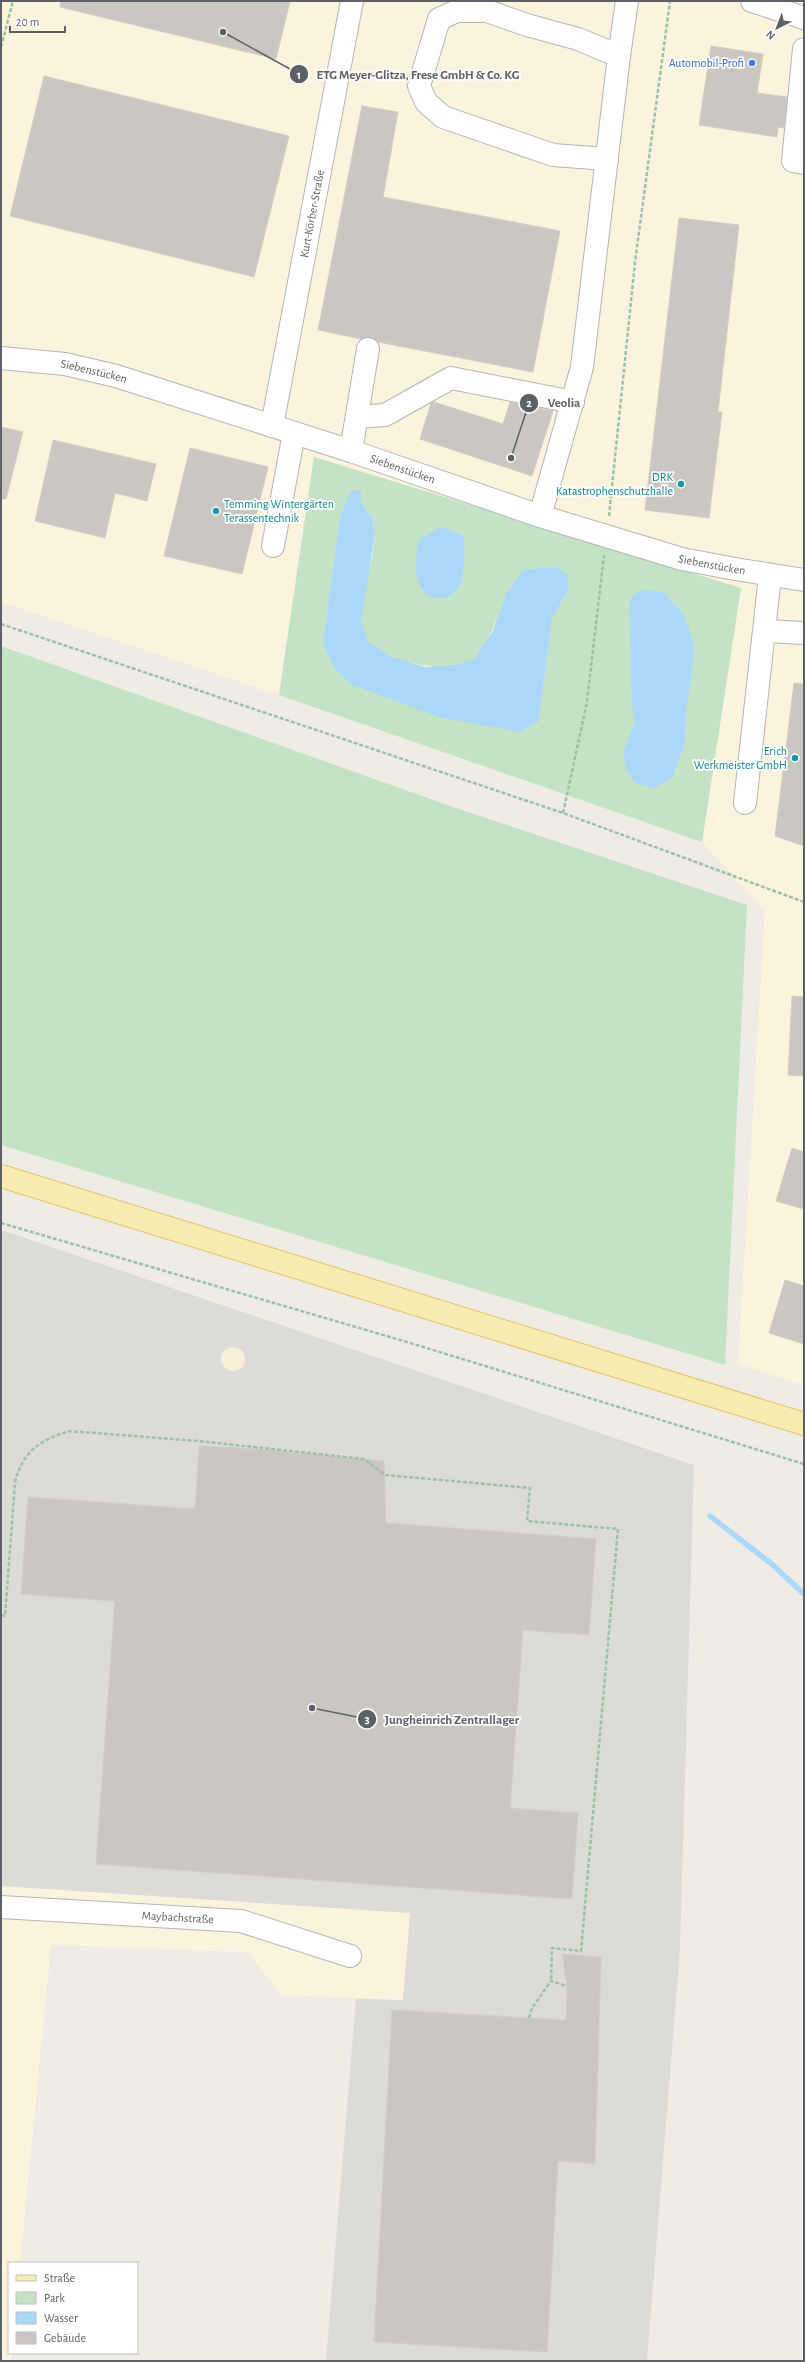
<svg xmlns="http://www.w3.org/2000/svg" width="805" height="2362" font-family="'Alegreya Sans',sans-serif">
  <rect width="100%" height="100%" fill="#eeece5"/>
  <g fill="#fbf4dd">
    <polygon points="1,1 804,1 804,1385 738,1364 765,910 702,842 741,588 314,457 279,695 1,602"/>
    <polygon points="1,1886 411,1913 403,2000 281,1995 248,1952 51,1945 20,2263 9,2263 9,2353 12,2353 11,2361 1,2361"/>
  </g>
  <polygon fill="#dddbd7" points="1,1230 694,1465 680,1949 647,2361 326,2361 356,1999 403,2000 410,1913 1,1886"/>
  <g fill="#c4e3c4" fill-rule="evenodd">
    <path d="M314 457 741 588 702 842 279 695ZM348 500C411 515 339 606 368 642 384 662 453 676 474 659 487 649 500 610 506 594L569 589 552 618 539 721 323 643 340 517ZM629 605 686 712 685 743 623 752 635 721Z"/>
    <polygon points="1,646 453,807 747,905 725,1365 1,1145"/>
  </g>
  <circle fill="#f7efd7" cx="233" cy="1359" r="12"/>
  <g fill="#abd7f8">
    <polygon points="351,490 361,491 361,503 372,517 375,534 361,621 368,642 392,657 425,667 458,665 474,659 493,631 506,594 523,570 556,567 567,575 569,589 552,618 539,721 520,732 439,717 350,684 334,668 323,643 340,517"/>
    <path d="M442 527 464 536C465 550 466 584 454 593 450 596 444 598 440 599 435 598 429 596 425 593 413 581 415 553 420 538Z"/>
    <polygon points="642,590 663,592 684,615 693,641 693,664 686,712 685,743 672,778 654,788 635,783 627,772 623,752 635,721 632,706 629,605 634,594"/>
  </g>
  <g fill="none" stroke-linecap="round" stroke-linejoin="round">
    <polyline stroke="#abd7f8" stroke-width="5.5" points="710,1516 773,1565 804,1594"/>
  </g>
  <g fill="#cac7c2" stroke="#d2cec4">
    <polygon points="61,1 290,1 276,59 60,7"/>
    <polygon points="711,46 763,54 757,93 787,97 784,128 778,127 777,137 699,125"/>
    <polygon points="44,76 289,136 254,277 10,216"/>
    <polygon points="362,106 398,112 383,197 560,231 533,372 378,342 370,337 361,339 318,330"/>
    <polygon points="679,218 739,225 718,412 722,412 709,518 645,510"/>
    <polygon points="434,402 503,424 510,402 553,411 532,476 420,439 431,403"/>
    <polygon points="1,427 23,432 6,499 1,499"/>
    <polygon points="53,440 156,464 147,501 115,493 105,538 35,521"/>
    <polygon points="190,448 268,467 242,574 164,556"/>
    <polygon points="794,683 804,684 804,846 775,836"/>
    <polygon points="792,996 804,997 804,1076 788,1075"/>
    <polygon points="792,1148 804,1152 804,1209 776,1201"/>
    <polygon points="785,1280 804,1286 804,1344 769,1333"/>
    <polygon points="199,1446 258,1449 384,1461 386,1523 596,1539 589,1635 523,1630 510,1808 578,1813 572,1899 96,1864 115,1601 21,1594 28,1497 195,1509"/>
    <polygon points="562,1954 601,1957 595,2164 558,2161 547,2352 374,2342 392,2010 566,2020 567,1986"/>
  </g>
  <g fill="none" stroke-linecap="round" stroke-linejoin="round">
    <g stroke="#b2b5b9" stroke-width="24">
      <g id="minor">
        <polyline points="752,1 804,18"/>
        <polyline points="804,49 793,161 804,163"/>
        <polyline points="607,159 553,155 443,117 426,102 419,86 439,19 457,11 487,11 527,25 578,39 619,56"/>
        <path id="s1" d="M1 358 65 364 116 376 351 451 540 516 682 559 735 569 804 580"/>
        <polyline points="357,417 385,415 451,378 573,402"/>
        <path id="s2" d="M272 426 352 1"/>
        <polyline points="351,451 368,349"/>
        <polyline points="540,516 582,367 619,56 627,1"/>
        <polyline points="273,546 294,433"/>
        <polyline points="765,631 804,633"/>
        <polyline points="745,803 770,576"/>
        <path id="s3" d="M1 1907 241 1921 350 1956"/>
      </g>
    </g>
    <g stroke="#e6c166" stroke-width="24">
      <polyline id="major" points="1,1176 804,1424"/>
    </g>
    <g stroke="#9cc1a6" stroke-width="2.5" stroke-dasharray="4 2" stroke-linecap="butt">
      <polyline points="1,47 13,1"/>
      <polyline points="609,516 635,262 670,1"/>
      <polyline points="1,624 563,813 804,902"/>
      <polyline points="563,813 587,702 604,555"/>
      <polyline points="1,1223 407,1342 804,1464"/>
      <path d="M1 1615 5 1616 15 1482C23 1451 40 1440 69 1431L198 1441 364 1459 385 1475 530 1488 527 1521 618 1529 581 1951 552 1948 551 1981"/>
      <polyline points="529,2018 532,2008 551,1981 567,1986"/>
    </g>
    <use href="#minor" stroke="#fff" stroke-width="22"/>
    <use href="#major" stroke="#f8ecb0" stroke-width="22"/>
  </g>
  <circle fill="#3f7fe0" stroke="#fff" stroke-width="1.5" cx="752" cy="63" r="4"/>
  <g fill="#0f9aa8" stroke="#fff" stroke-width="1.5">
    <circle cx="681" cy="484" r="4"/>
    <circle cx="216" cy="511" r="4"/>
    <circle cx="795" cy="758" r="4"/>
  </g>
  <g text-anchor="middle" stroke-width="3.5" stroke-linejoin="round" paint-order="stroke">
    <g font-size="12" fill="#366cbe" stroke="#fff" text-anchor="end">
      <text x="744" y="67">Automobil-Profi</text>
    </g>
    <g font-size="12" fill="#5d6064" stroke="#fff">
      <text dy="4" stroke="none"><textPath href="#s2" startOffset="216">Kurt-Körber-Straße</textPath></text>
      <text dy="4" stroke="none"><textPath href="#s1" startOffset="94">Siebenstücken</textPath></text>
      <text dy="4" stroke="none"><textPath href="#s1" startOffset="418">Siebenstücken</textPath></text>
      <text dy="4" stroke="none"><textPath href="#s1" startOffset="742">Siebenstücken</textPath></text>
      <text dy="4" stroke="none"><textPath href="#s3" startOffset="177">Maybachstraße</textPath></text>
    </g>
    <g font-size="12" fill="#0d838f" stroke="#fff" text-anchor="end">
      <text x="673" y="481">DRK<tspan x="673" dy="14">Katastrophenschutzhalle</tspan></text>
      <text x="224" y="508" text-anchor="start">Temming Wintergärten<tspan x="224" dy="14">Terassentechnik</tspan></text>
      <text x="787" y="755">Erich<tspan x="787" dy="14">Werkmeister GmbH</tspan></text>
    </g>
  </g>
  <path fill="none" stroke="#5d6064" stroke-width="1.5" d="M223 32L299 74M511 458L529 403M312 1708L367 1719"/>
  <g fill="#5d6064" stroke="#fff" stroke-width="1.5">
    <circle cx="223" cy="32" r="4"/>
    <circle cx="511" cy="458" r="4"/>
    <circle cx="312" cy="1708" r="4"/>
    <circle cx="299" cy="74" r="10"/>
    <circle cx="529" cy="403" r="10"/>
    <circle cx="367" cy="1719" r="10"/>
  </g>
  <g font-size="12" text-anchor="middle" font-weight="bold" fill="#fff">
    <text x="299" y="79">1</text>
    <text x="529" y="407">2</text>
    <text x="367" y="1723">3</text>
  </g>
  <g font-size="13" text-anchor="middle" font-weight="bold" fill="#5d6064" stroke="#fff" stroke-width="3.5" stroke-linejoin="round" paint-order="stroke">
    <text x="418" y="79">ETG Meyer-Glitza, Frese GmbH &amp; Co. KG</text>
    <text x="564" y="407">Veolia</text>
    <text x="452" y="1724">Jungheinrich Zentrallager</text>
  </g>
  <rect width="805" height="2362" fill="none" stroke="#5d6064" stroke-width="4"/>
  <rect x="8" y="2262" width="130" height="92" fill="#ffffff" stroke="#bebfc1"/>
  <rect x="16" y="2275" width="20" height="6" fill="#f8ecb0" stroke="#bebfc1"/>
  <text x="44" y="2282" font-size="12" fill="#5d6064">Straße</text>
  <rect x="16" y="2292" width="20" height="12" fill="#c4e3c4" stroke="#bebfc1"/>
  <text x="44" y="2302" font-size="12" fill="#5d6064">Park</text>
  <rect x="16" y="2312" width="20" height="12" fill="#abd7f8" stroke="#bebfc1"/>
  <text x="44" y="2322" font-size="12" fill="#5d6064">Wasser</text>
  <rect x="16" y="2332" width="20" height="12" fill="#cac7c2" stroke="#bebfc1"/>
  <text x="44" y="2342" font-size="12" fill="#5d6064">Gebäude</text>
  <g transform="translate(777 28) rotate(222)" stroke="#ffffff" stroke-width="3" paint-order="stroke">
  <path d="M0-3L7 15L0 10L-7 15Z" fill="#5d6064"/>
  <text y="-6" font-size="11" font-weight="bold" text-anchor="middle" fill="#5d6064">N</text>
  </g>
  <path d="M10 26v6h55v-6" fill="none" stroke="#5d6064" stroke-width="2"/>
  <text x="16" y="26" font-size="12" fill="#5d6064" stroke="#ffffff" stroke-width="3" paint-order="stroke">20 m</text>
</svg>
